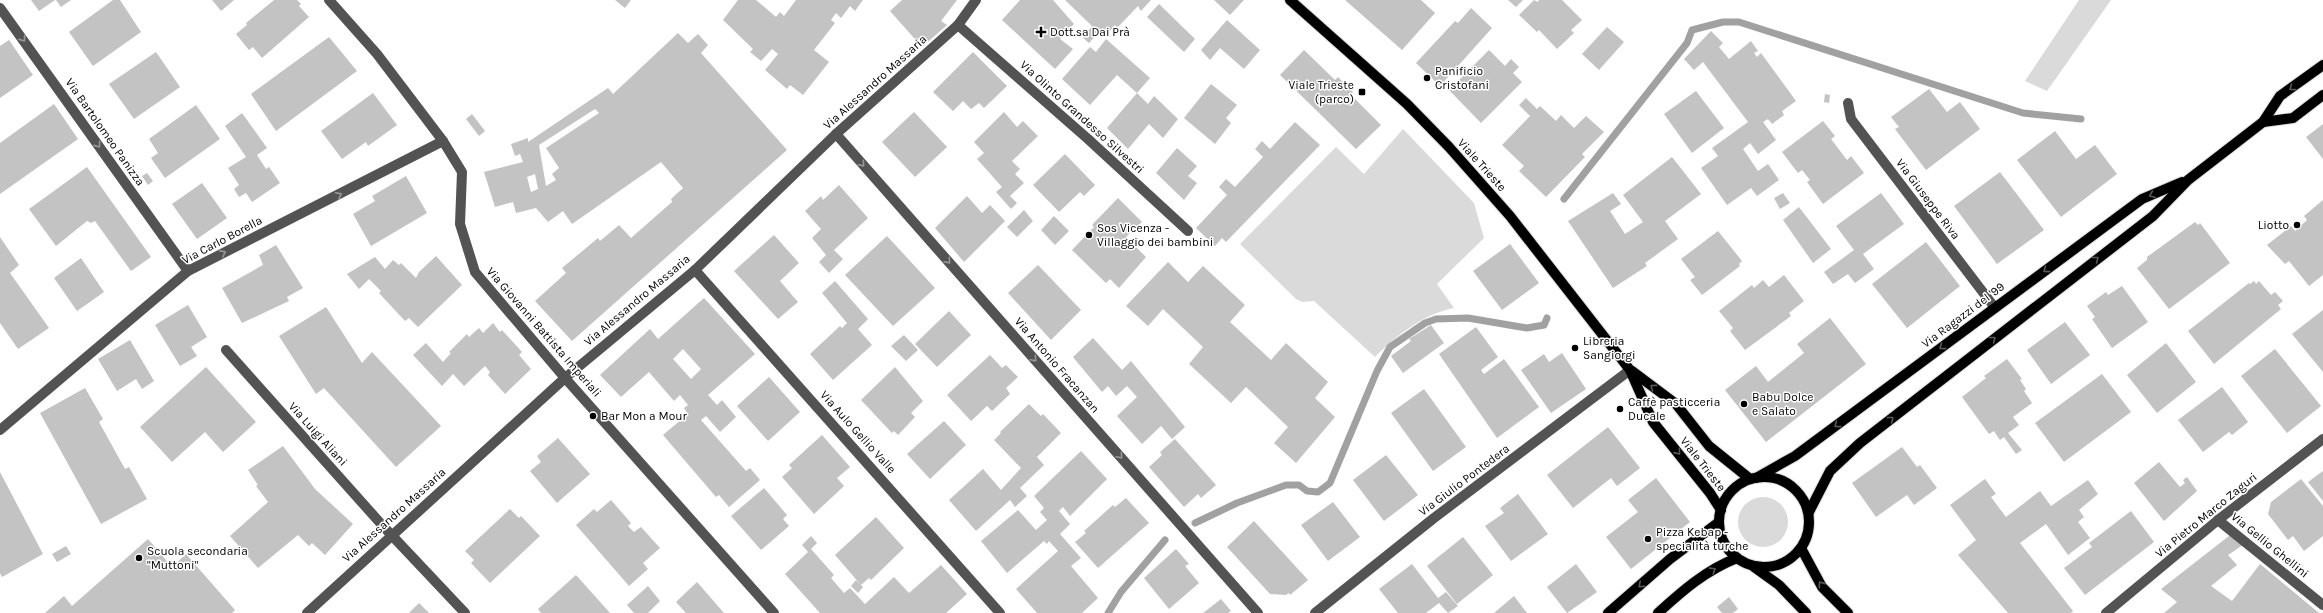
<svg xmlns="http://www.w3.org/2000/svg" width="2323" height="613" font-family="Karla,sans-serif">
  <rect width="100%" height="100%" fill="#fff"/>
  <g fill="#dadada">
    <polygon points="2079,0 2111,0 2047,91 2025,81"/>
    <path d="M1403 129 1474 203 1484 238 1437 284 1454 308C1423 314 1396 336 1375 357L1314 301 1302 302 1296 299 1240 244 1336 147 1364 174Z"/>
    <circle cx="1763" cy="522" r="25"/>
  </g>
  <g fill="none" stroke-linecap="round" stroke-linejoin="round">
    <g stroke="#a1a1a1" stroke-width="7">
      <polyline points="1564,199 1687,43 1692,30 1723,22 1739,22 2023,113 2081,119"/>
      <polyline points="1195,523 1237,503 1286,485 1299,485 1307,491 1318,492 1330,483 1377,371 1390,347 1425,323 1436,319 1468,318 1527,328 1544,325 1547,318"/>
      <polyline points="1108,613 1121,592 1165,540"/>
    </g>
  </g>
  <g fill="#c3c3c3" fill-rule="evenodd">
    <polygon points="31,0 55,0 39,11"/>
    <polygon points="56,0 71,0 61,7"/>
    <polygon points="113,0 120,0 141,32 93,66 69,32"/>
    <polygon points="212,0 234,0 221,11"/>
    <polygon points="274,0 297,0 301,4 299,6 309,17 262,58 253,47 249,50 236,34 247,25 246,23"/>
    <polygon points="615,0 631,0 625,8"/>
    <polygon points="738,0 756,0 776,17 780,12 784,16 796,0 863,0 855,11 850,6 841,18 836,13 831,20 835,23 814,50 829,62 803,95 790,85 787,89 765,70 778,54 772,49 761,61 750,52 753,49 723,20"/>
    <polygon points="902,0 957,0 941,21 947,25 922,47 890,11"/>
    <polygon points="1020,0 1053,0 1074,24 1060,39 1073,49 1055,69 1002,20"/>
    <polygon points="1065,0 1151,0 1141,11 1138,6 1117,28 1115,25 1104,37 1099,32 1089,43 1083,38 1092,26"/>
    <polygon points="1214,0 1244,0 1230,15"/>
    <polygon points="1345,0 1421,0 1435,13 1402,50"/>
    <polygon points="1508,0 1523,0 1516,7"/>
    <polygon points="1534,0 1538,2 1539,0 1562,0 1582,20 1571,30 1574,33 1557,49 1539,30 1537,32 1519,15"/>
    <polygon points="1159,4 1195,39 1184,52 1147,17"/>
    <polygon points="1471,8 1492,28 1440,86 1416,63 1455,21 1458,23"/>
    <polygon points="1227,20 1260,50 1244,69 1220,48 1210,60 1201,50"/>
    <polygon points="1607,27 1624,42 1599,70 1582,54"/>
    <polygon points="1711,31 1723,43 1719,47 1729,59 1751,41 1758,51 1754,53 1757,57 1761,53 1796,101 1782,111 1784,115 1772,124 1768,119 1763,122 1776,140 1758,154 1750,143 1743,149 1758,171 1768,164 1779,180 1757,196 1751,188 1727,205 1701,168 1718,156 1712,148 1748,122 1703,62 1694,70 1684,59"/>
    <path d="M678 33 688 43 698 34 708 45 701 53 787 150 572 341 535 301 566 273 562 268 598 238 600 241 619 225 631 238 672 202 671 199 683 188 661 162 572 224 563 211 548 222 536 208 516 213 513 202 495 207 484 172 523 162 520 154 515 156 511 144 528 138V142L608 88 613 94ZM595 109 599 113 546 148 559 168 552 174 556 180 546 186 539 145ZM535 174 538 189 531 192 527 177Z"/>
    <polygon points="329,37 357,71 276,131 251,94"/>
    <polygon points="1106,39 1150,78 1137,93 1117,75 1090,105 1062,79 1090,47 1096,52"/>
    <polygon points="9,40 33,75 0,98 0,46"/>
    <polygon points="1304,50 1335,80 1338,77 1353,92 1350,94 1381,125 1356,149 1280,75"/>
    <polygon points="1489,50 1505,66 1511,59 1519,67 1513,73 1522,82 1481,123 1449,90"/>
    <polygon points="156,52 180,87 134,119 109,84"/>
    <polygon points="973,52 1007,86 984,108 979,103 971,109 963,101 953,111 933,92"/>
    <polygon points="1211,84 1237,105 1226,118 1231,123 1215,144 1184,118"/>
    <polygon points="1929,89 1947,112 1960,102 1980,129 1926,170 1895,129 1899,127 1891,117"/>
    <polygon points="1696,91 1724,128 1692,153 1664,114"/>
    <polygon points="373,93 397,125 368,146 366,142 342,159 321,131"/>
    <polygon points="1137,93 1148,104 1154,96 1178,119 1163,138 1149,124 1128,149 1107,128"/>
    <polygon points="1825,94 1830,95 1829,103 1824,102"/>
    <polygon points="1526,98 1537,109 1540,106 1556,121 1561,115 1574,128 1586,116 1604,132 1582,154 1585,157 1546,197 1519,171 1524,166 1502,145 1530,116 1519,105"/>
    <polygon points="54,104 78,139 0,194 0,143"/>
    <polygon points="196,105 220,139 165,178 151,158 158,153 149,139"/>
    <polygon points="914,112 947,147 915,177 882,142"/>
    <polygon points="1004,112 1017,127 1023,121 1038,136 1012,161 1020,169 1015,174 1024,183 1010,196 1017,203 1011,209 996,192 1002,187 977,159 984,153 974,142"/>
    <polygon points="242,113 267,148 257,155 266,169 269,167 280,183 252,202 246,193 239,197 234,189 239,185 228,168 246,157 225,126"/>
    <polygon points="472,114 485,131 479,136 466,119"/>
    <polygon points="1823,121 1835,136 1831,139 1847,160 1851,156 1864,173 1823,204 1807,182 1810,180 1802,170 1798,173 1782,152"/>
    <polygon points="1295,122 1320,145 1226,242 1222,238 1215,246 1196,228 1227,195 1219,187 1226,179 1235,187 1263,157 1255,149 1262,141 1270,149"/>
    <polygon points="2323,124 2323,159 2306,137"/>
    <polygon points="2055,131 2076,159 2095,145 2117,174 2061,217 2017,160"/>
    <polygon points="1177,148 1197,166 1188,176 1197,183 1184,200 1156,173"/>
    <polygon points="1065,154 1095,185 1084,196 1080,192 1059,212 1033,185"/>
    <polygon points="1672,157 1701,194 1665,221 1678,239 1645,263 1647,266 1613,288 1568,221 1613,193 1621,204 1610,211 1625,234 1643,222 1623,195"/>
    <polygon points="87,167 151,257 131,271 95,221 91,223 87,221 56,246 29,209"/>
    <polygon points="2000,172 2044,230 1997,264 1954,206"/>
    <polygon points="147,173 153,181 148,185 142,176"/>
    <polygon points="406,176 427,213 371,246 353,214 375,201 372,196"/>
    <polygon points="202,183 227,218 197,239 172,204"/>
    <polygon points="839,185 868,218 834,250 843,259 829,273 819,262 826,255 812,238 821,229 805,211 821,196 823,200"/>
    <polygon points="1783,193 1790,203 1780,209 1774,198"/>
    <polygon points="1881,193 1904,224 1863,254 1874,269 1855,283 1848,274 1833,284 1824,272 1854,250 1836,226"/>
    <polygon points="967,196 982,213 990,205 1005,221 964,262 935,228"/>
    <polygon points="1118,198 1142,222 1126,237 1146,257 1119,288 1110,279 1106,283 1072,250 1094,227 1092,225"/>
    <polygon points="2323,200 2323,275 2309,286 2289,261 2285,264 2267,245 2291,226 2295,231 2307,220 2304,216"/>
    <polygon points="1799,207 1831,249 1813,263 1783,220"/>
    <polygon points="1024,210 1033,221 1017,237 1007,227"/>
    <polygon points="1054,216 1069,231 1055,245 1041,230"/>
    <polygon points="2195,222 2198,225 2200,223 2230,263 2169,309 2137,268 2147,260 2147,257"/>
    <polygon points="1718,231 1742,261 1739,264 1740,266 1702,295 1690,280 1695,277 1681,259"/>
    <polygon points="774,235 799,263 780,281 798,302 778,319 734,271"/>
    <polygon points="887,236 935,288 893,326 845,275"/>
    <polygon points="0,237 19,265 10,273 49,328 18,349 0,323"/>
    <polygon points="1926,242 1960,286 1907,328 1872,284"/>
    <polygon points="1510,244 1539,283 1502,310 1473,271"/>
    <polygon points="276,245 303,288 287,297 289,301 242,323 222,288 263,265 259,255"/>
    <polygon points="436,256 462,285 418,327 409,318 405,321 379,293 381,291 369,279 359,289 347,274 375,257 385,269 393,260 399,265 401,263 416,278 419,272"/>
    <polygon points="81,258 104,292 77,311 54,278"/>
    <polygon points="1168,262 1188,282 1203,266 1245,305 1230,322 1271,360 1286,343 1328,382 1315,398 1335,417 1296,463 1274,443 1288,427 1246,387 1231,403 1189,364 1203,347 1163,309 1148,326 1126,306"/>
    <polygon points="1038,265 1081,310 1051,340 1008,293"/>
    <polygon points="1784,275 1804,301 1789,313 1791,316 1745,350 1730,331 1733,328 1719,311 1752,285 1754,288 1763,280 1769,287"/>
    <polygon points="835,281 868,319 858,329 872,345 833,380 810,354 840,326 842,328 847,323 822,293"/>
    <polygon points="2254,281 2256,284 2259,281 2271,295 2275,292 2283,301 2278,305 2281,309 2214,364 2188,331 2249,283 2250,284"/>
    <polygon points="2122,286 2148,322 2112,348 2092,319 2095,317 2087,306 2106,292 2108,295"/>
    <path d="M704 298 755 354 708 395 717 405 722 400 736 417 720 432 706 416 701 420 746 471 750 468 760 480 729 507 719 495 716 497 663 435 688 414 684 408 688 405 680 395 674 401 649 372 621 397 600 375 650 329 658 339ZM683 349 701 369 691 379 673 359Z"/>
    <polygon points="188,305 207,337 191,347 197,356 180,366 155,325"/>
    <polygon points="326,307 362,363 372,352 441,426 396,467 324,388 316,394 279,336"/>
    <polygon points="2323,310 2323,372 2292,334"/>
    <polygon points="949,311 971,335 937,367 915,344"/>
    <polygon points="1830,318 1866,364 1766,442 1725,390 1756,366 1768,382 1804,353 1797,344"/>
    <polygon points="2065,322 2090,355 2051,384 2027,350"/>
    <polygon points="493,323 500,332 502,330 522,352 519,355 531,369 505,394 488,375 490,372 485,366 464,386 453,374 442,386 413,355 426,343 443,362 451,353 449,352 467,334 469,337 479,328 483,333"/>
    <polygon points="1431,325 1444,343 1403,373 1391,356 1411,341 1409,339"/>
    <polygon points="1476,327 1498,357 1481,370 1484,374 1504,359 1539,407 1497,438 1439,354"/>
    <polygon points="904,335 918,350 906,361 891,346"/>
    <polygon points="1093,338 1122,370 1131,361 1185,427 1172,439 1161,426 1142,444 1117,416 1137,397 1127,386 1116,396 1108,386 1102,392 1073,357"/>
    <polygon points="130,340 154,381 142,389 136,379 117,391 98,359"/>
    <polygon points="2166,343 2196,382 2157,413 2127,375"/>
    <polygon points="2275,349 2321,406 2287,433 2241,376"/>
    <polygon points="1562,353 1586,389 1551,413 1521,370 1544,354 1549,362"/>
    <polygon points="990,355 1002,368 1006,365 1018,377 1006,388 1010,394 992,411 987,406 971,421 947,395"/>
    <polygon points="2007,359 2022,379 2020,380 2026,389 2024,391 2032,403 2013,417 2019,425 2008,433 2022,450 2016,454 2004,437 2000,440 1994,431 1989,434 1962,397 1986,378 1984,376"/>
    <polygon points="206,367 256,422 223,452 205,432 172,462 140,427"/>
    <polygon points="895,367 923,401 911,413 915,417 898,435 894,431 892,433 861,400"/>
    <polygon points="2102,374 2131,412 2064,462 2035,423"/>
    <polygon points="769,377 800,412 768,441 737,406"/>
    <polygon points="2222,387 2248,422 2232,435 2229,432 2203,452 2178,420"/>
    <polygon points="85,388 103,419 99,422 125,469 129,467 147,499 101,524 40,413"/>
    <polygon points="1424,389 1466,447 1433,471 1391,413"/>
    <polygon points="1029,404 1041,416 1043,414 1061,433 1037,457 1044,465 1020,488 1027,496 1015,507 1010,500 976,531 949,500 983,469 1001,490 1021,468 994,440 1001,433 1000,432"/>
    <polygon points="944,421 966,445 930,479 907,454"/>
    <polygon points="1608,427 1640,468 1617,486 1611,478 1573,508 1547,475"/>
    <polygon points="822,435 850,467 837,478 844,486 814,514 782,477 792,468 789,465"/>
    <polygon points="558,438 590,474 557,503 530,471 541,462 537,456"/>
    <polygon points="1175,439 1216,485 1201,498 1198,494 1184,507 1149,467 1162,455 1160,452"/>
    <polygon points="283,446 315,489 353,524 325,555 312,543 309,546 298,535 258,568 230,536 268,502 256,486 258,485 248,470"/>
    <polygon points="1902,447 1917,467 1920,465 1937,488 1914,505 1907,495 1876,517 1852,483"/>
    <polygon points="1081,451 1107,479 1070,516 1063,507 1059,511 1070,524 1060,534 1081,558 1071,566 1098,598 1082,613 1037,613 1016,589 1058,551 1049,541 1047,544 1044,541 1007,573 981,541 1018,510 1036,530 1047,520 1040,512 1044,508 1034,496"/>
    <polygon points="1386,455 1418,495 1384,521 1353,480"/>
    <polygon points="2159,462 2180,487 2185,483 2183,480 2187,477 2197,491 2164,521 2134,483"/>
    <polygon points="2323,471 2323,501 2308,482"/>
    <polygon points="0,472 43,554 2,577 0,573"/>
    <polygon points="1656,478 1690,522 1631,569 1606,537 1638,512 1628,500"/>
    <polygon points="1985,479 1996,494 1991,497 2006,517 2040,491 2051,506 2088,480 2098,494 2079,510 2084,517 2078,522 2090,538 2068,555 2046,524 2020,543 2073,611 2071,613 2008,613 1958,555 1976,540 1950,505"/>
    <polygon points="2301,479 2323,506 2323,536 2304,551 2293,536 2288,540 2268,514 2271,502"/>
    <polygon points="764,488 787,515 783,519 789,526 761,550 731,516"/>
    <polygon points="1518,494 1548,534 1511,561 1485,526 1504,513 1500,508"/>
    <polygon points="1126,498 1149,523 1098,568 1075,542 1086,533 1084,531 1113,505 1115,507"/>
    <polygon points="611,500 631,523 628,526 634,532 641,527 660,548 643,563 648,569 629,586 576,525 594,509 597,512"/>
    <polygon points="1333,502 1360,537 1328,561 1301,525"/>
    <polygon points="510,509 519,518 521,516 540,536 490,583 471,563 474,560 465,551"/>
    <polygon points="2131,511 2154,542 2085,595 2064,568 2092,547 2089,543"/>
    <polygon points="876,517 904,548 871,580 869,578 861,585 835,555"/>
    <polygon points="1254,521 1308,580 1290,595 1289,593 1286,595 1270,594 1227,547"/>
    <polygon points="2234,532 2246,543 2228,555 2237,565 2211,586 2232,601 2260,564 2319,613 2164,613 2177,602 2161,589"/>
    <polygon points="811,536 817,543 811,549 834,575 831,578 844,593 850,588 865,604 894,577 909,593 941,565 967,594 946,613 820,613 785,574 808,552 802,545"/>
    <polygon points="1463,537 1493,575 1457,604 1427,566"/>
    <polygon points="148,539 172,567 186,554 235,610 232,613 45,613 64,596 72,606"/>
    <polygon points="66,546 71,554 57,562 52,554"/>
    <polygon points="1176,549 1189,564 1185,566 1199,583 1169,609 1144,578"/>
    <polygon points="1412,564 1438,598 1446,592 1458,606 1448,613 1439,603 1426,613 1398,613 1379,589"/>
    <polygon points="1576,564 1597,592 1567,613 1547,587"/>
    <polygon points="576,575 610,613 541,613 538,609"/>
    <polygon points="856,580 863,587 858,593 851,586"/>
    <polygon points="697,582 724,613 686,613 676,602"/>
    <polygon points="648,586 660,601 648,613 634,613 627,605"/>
    <polygon points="1514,596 1527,613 1494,613"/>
    <polygon points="1729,597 1738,609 1733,613 1722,613 1717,607"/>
    <polygon points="1221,599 1231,611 1228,613 1203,613"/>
    <polygon points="419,603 429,613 409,613"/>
  </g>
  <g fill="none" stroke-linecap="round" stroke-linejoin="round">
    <g stroke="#dbdbdb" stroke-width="12">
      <g id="major">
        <polyline points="1290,0 1407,104 1449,147 1510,216 1630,370 1653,422 1710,493 1721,510"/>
        <polyline points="2263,122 2293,118 2323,95"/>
        <polyline points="1632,371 1676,404 1709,446 1750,479"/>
        <circle cx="1764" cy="522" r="45"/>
        <polyline points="1756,478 1795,456 2142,199 2182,182"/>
        <polyline points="1809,512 1830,471 1860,443 2153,216 2188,180 2263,122 2280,96 2323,65"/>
        <polyline points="1801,548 1822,587 1848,613"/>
        <polyline points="1754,567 1779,585 1806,613"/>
        <polyline points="1608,613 1670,559 1719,522"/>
        <path d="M1658 613C1682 591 1706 570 1737 558"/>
      </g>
    </g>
    <g stroke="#535353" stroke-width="10">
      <polyline points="329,0 377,54 443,141 462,172 460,224 475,272 565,378 774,613"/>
      <polyline points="0,8 188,271"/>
      <polyline points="958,25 1088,139 1188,231"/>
      <polyline points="1848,103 1851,119 1995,308"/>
      <polyline points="836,134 1258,613"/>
      <polyline points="695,270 1000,613"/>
      <polyline points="226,350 382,525 465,613"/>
      <polyline points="0,430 188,271 443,141"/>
      <polyline points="2218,520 2323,605"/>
      <polyline points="307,613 565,378 695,270 836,134 958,25 976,0"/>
      <polyline points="1315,613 1434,518 1630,370"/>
      <polyline points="2106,613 2218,520 2323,439"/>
    </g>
    <use href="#major" stroke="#000" stroke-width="10"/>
  </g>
  <defs><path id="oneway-chevron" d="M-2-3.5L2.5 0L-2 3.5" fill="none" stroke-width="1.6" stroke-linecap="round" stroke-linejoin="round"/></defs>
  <g stroke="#989898">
    <use href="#oneway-chevron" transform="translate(23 39) rotate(55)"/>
    <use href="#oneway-chevron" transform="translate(98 145) rotate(55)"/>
    <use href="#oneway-chevron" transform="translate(862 164) rotate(49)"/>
    <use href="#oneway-chevron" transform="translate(339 195) rotate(-27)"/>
    <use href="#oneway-chevron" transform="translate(223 253) rotate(-27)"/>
    <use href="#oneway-chevron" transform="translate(948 261) rotate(49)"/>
    <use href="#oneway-chevron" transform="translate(1034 359) rotate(49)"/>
    <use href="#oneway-chevron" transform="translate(1120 456) rotate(49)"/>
  </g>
  <g stroke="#595959">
    <use href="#oneway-chevron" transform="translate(2292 88) rotate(143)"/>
    <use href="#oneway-chevron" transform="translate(2152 195) rotate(157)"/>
    <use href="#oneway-chevron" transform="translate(2096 259) rotate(-38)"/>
    <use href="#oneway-chevron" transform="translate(2046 270) rotate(144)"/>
    <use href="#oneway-chevron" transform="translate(1993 339) rotate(-38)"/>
    <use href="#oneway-chevron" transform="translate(1942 347) rotate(143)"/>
    <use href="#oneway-chevron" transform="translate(1653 387) rotate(-143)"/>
    <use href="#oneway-chevron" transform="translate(1891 419) rotate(-38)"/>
    <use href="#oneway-chevron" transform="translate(1837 425) rotate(143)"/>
    <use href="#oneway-chevron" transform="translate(1678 452) rotate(51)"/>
    <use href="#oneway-chevron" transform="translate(1713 570) rotate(-32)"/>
    <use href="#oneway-chevron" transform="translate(1821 584) rotate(-125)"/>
    <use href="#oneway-chevron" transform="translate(1641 585) rotate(139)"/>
  </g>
  <g fill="#000" stroke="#fff" stroke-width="1.5">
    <path d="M1039 26h4v4h4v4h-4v4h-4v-4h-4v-4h4z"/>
    <circle cx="1427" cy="78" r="4"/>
    <rect x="1358" y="88" width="8" height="8" rx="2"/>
    <circle cx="2297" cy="225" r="4"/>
    <circle cx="1089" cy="235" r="4"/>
    <circle cx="1575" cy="348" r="4"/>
    <circle cx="1744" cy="404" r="4"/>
    <circle cx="1620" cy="409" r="4"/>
    <circle cx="593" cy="416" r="4"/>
    <circle cx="1648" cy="539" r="4"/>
    <circle cx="139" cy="558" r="4"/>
  </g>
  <g text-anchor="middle" stroke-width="3" stroke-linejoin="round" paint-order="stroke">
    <g font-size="12" fill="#000" stroke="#fff" text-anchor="start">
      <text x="1050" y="36">Dott.sa Dai Prà</text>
      <text x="1435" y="75">Panificio<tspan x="1435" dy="14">Cristofani</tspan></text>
      <text x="1354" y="89" text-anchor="end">Viale Trieste<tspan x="1354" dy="14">(parco)</tspan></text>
      <text x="2289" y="229" text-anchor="end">Liotto</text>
      <text x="1097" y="232">Sos Vicenza -<tspan x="1097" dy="14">Villaggio dei bambini</tspan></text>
      <text x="1583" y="345">Libreria<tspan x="1583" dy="14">Sangiorgi</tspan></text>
      <text x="1752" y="401">Babu Dolce<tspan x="1752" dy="14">e Salato</tspan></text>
      <text x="1628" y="406">Caffè pasticceria<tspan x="1628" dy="14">Ducale</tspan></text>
      <text x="601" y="420">Bar Mon a Mour</text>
      <text x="1656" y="536">Pizza Kebap -<tspan x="1656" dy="14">specialità turche</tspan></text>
      <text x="147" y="555">Scuola secondaria<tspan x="147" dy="14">"Muttoni"</tspan></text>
    </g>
    <g font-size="12" fill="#000" stroke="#fff">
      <text transform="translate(875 82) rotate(-42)" y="4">Via Alessandro Massaria</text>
      <text transform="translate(1082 117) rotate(42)" y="4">Via Olinto Grandesso Silvestri</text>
      <text transform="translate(105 132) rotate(55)" y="4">Via Bartolomeo Panizza</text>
      <text transform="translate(1482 165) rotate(48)" y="4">Viale Trieste</text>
      <text transform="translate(1928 199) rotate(53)" y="4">Via Giuseppe Riva</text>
      <text transform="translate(222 240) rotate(-28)" y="4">Via Carlo Borella</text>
      <text transform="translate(637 300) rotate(-40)" y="4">Via Alessandro Massaria</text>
      <text transform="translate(1963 315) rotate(-37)" y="4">Via Ragazzi del '99</text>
      <text transform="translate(544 332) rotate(49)" y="4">Via Giovanni Battista Imperiali</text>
      <text transform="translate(1057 365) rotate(49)" y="4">Via Antonio Fracanzan</text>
      <text transform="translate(858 432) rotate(48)" y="4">Via Aulo Gellio Valle</text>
      <text transform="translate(318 434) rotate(48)" y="4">Via Luigi Aliani</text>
      <text transform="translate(1703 464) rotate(52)" y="4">Viale Trieste</text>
      <text transform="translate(1464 480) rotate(-37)" y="4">Via Giulio Pontedera</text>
      <text transform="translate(394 515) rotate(-42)" y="4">Via Alessandro Massaria</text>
      <text transform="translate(2206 515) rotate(-39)" y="4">Via Pietro Marco Zaguri</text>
      <text transform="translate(2270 545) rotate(39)" y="4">Via Gellio Ghellini</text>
    </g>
  </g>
</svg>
